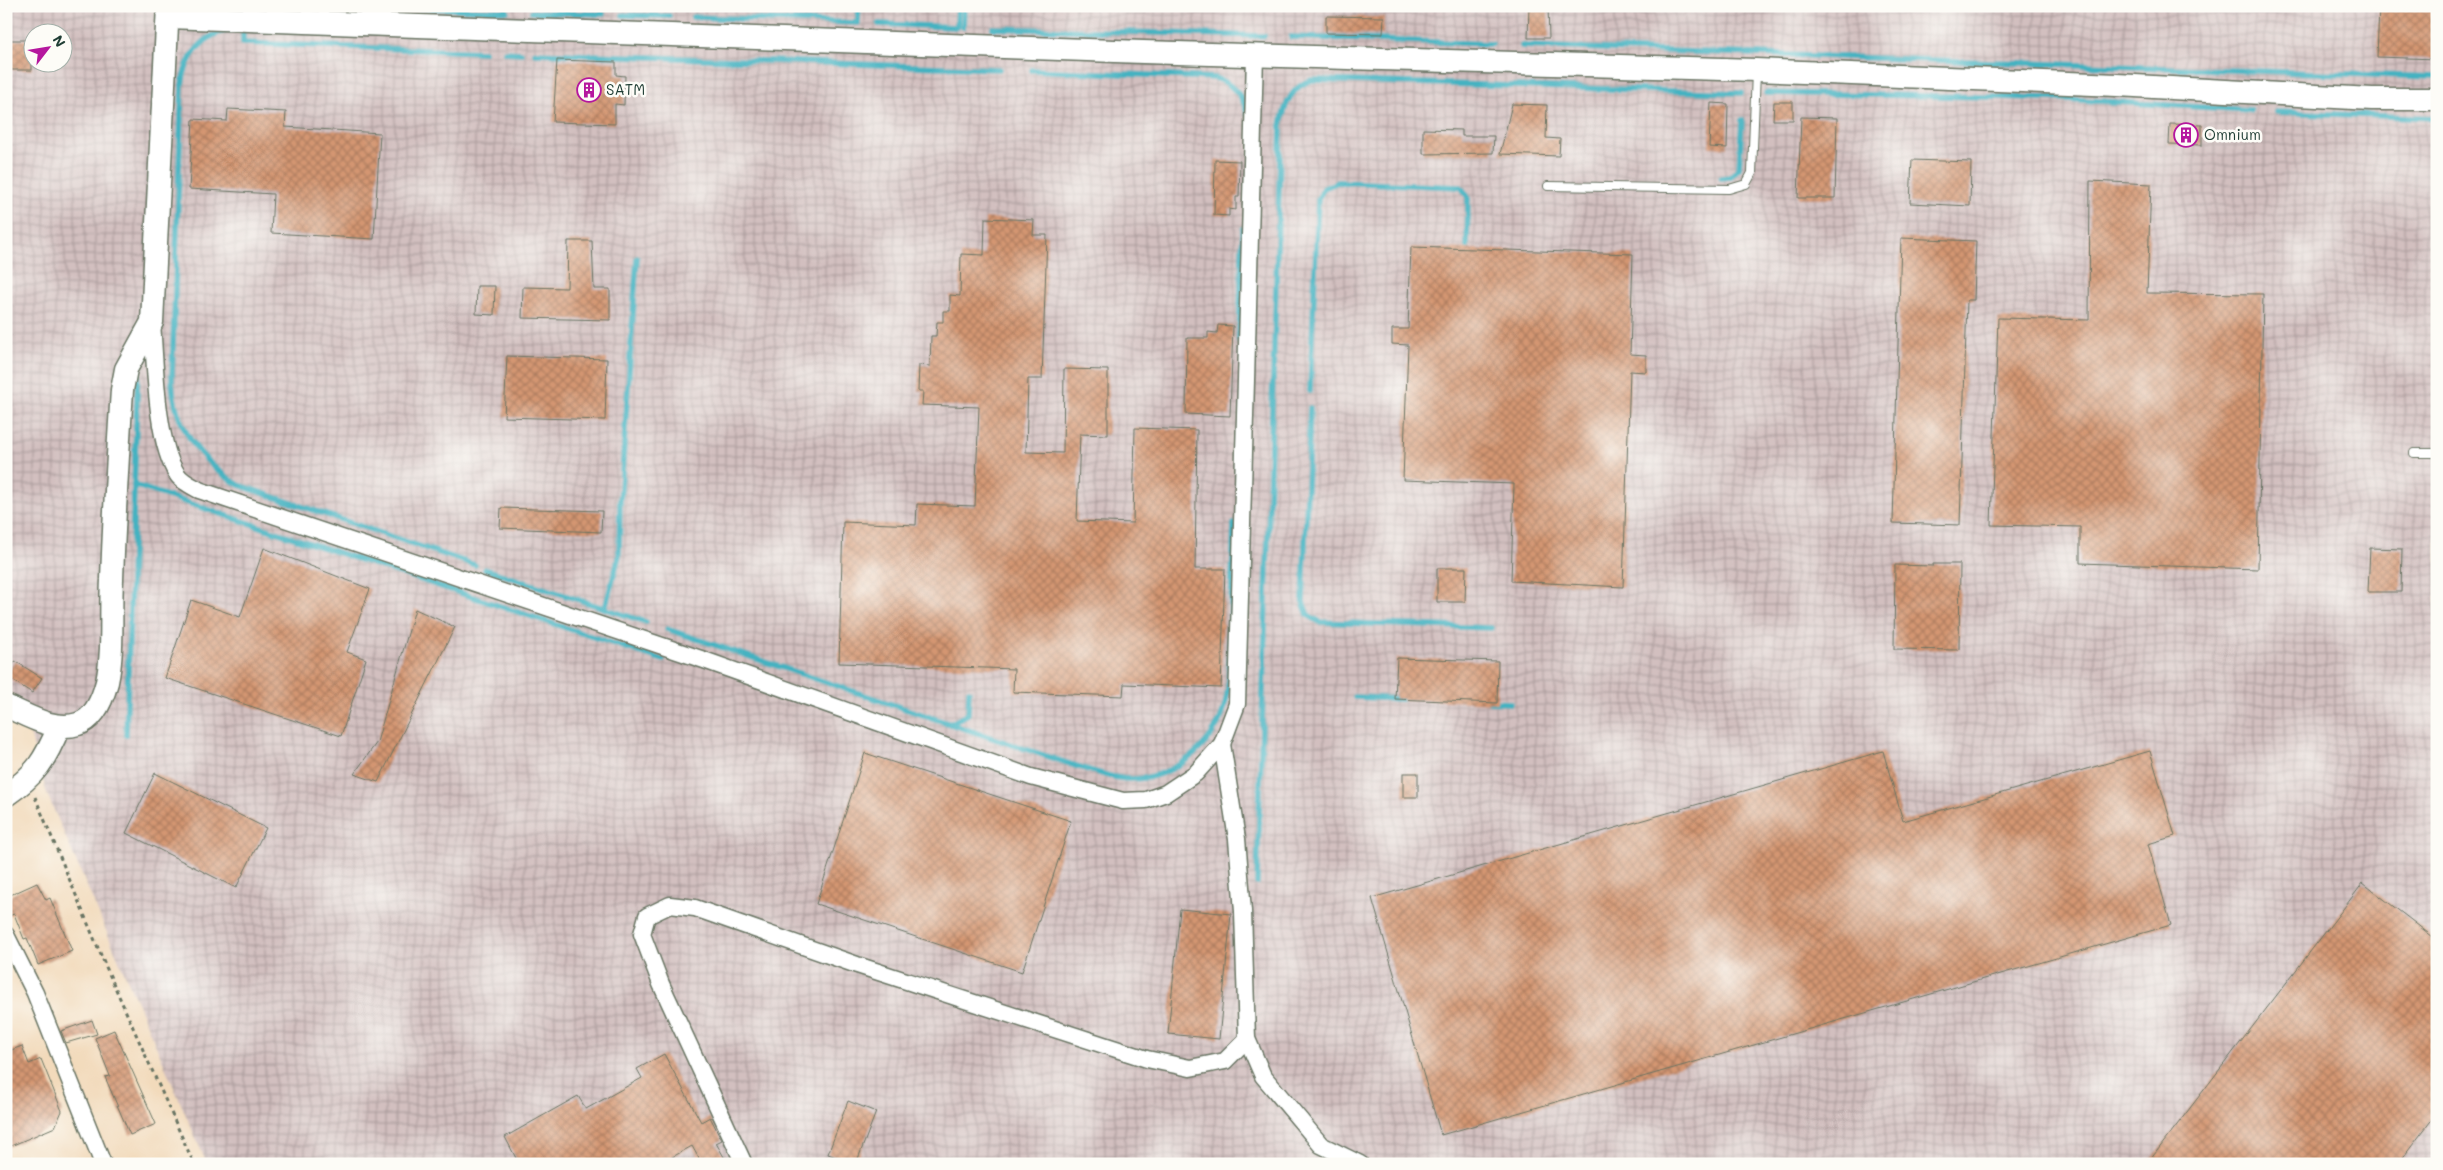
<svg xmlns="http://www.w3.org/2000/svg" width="2443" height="1170" font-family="Mali,sans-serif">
  <defs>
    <pattern id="industrial-grid" width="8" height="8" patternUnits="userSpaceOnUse" patternTransform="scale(1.25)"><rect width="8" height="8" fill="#d2bfbf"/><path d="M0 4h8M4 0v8" fill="none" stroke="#aa9c9c"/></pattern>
    <pattern id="building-cross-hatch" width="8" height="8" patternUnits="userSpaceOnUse" patternTransform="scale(1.25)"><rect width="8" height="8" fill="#d49672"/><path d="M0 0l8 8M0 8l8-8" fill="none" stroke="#ab7c5e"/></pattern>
  </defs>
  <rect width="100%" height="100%" fill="#fdfcf7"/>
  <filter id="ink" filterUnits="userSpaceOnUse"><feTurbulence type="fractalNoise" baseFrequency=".02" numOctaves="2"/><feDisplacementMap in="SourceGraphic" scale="10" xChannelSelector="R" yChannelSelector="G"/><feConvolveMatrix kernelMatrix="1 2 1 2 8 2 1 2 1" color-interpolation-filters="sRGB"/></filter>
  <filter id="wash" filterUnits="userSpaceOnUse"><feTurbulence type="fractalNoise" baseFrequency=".0096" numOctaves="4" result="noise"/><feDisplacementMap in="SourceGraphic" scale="20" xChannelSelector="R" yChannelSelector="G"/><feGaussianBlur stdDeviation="1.12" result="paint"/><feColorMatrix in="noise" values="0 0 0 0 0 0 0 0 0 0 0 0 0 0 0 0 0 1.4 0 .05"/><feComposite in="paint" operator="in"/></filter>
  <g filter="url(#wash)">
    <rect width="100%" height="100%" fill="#f2dabb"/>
    <path fill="url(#industrial-grid)" fill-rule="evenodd" d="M6 6H2437V1164H207L47 794 21 702 6 689ZM32 32H62V62H32Z"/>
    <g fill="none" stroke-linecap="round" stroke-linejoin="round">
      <g stroke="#44b2c1" stroke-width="5.5">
        <polyline points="357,6 507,11"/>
        <polyline points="532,12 603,14"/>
        <polyline points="623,15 669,16"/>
        <polyline points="693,17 858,23"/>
        <polyline points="858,20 859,6"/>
        <polyline points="879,24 957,27 958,6"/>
        <polyline points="963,27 964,6"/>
        <polyline points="993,28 1264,36"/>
        <path d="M232 29C203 34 186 56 182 84L172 377C173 425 199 461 239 485L475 565"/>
        <polyline points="243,29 243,43 484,52"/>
        <polyline points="1291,37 1492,44"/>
        <polyline points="1522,46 2437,77"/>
        <polyline points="505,52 521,53"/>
        <polyline points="535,53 999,69"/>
        <path d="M1032 70 1215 78C1230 82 1244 96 1247 113"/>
        <polyline points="1315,80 1741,93"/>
        <polyline points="1766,93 2048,98 2250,110"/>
        <polyline points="2277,112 2437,118"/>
        <polyline points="1721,178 1730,177 1739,168 1742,120"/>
        <polyline points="1239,340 1243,229"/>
        <polyline points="1310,391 1318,199 1324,188 1338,182 1461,187 1468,197 1467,249"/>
        <polyline points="1310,408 1303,602 1308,615 1320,622 1491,628"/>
        <polyline points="134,485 663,660"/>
        <polyline points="485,569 646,622"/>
        <polyline points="605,608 619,556 620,503 637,258"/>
        <path d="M667 629 1073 765C1090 770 1109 778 1128 779 1167 780 1206 753 1221 717 1231 693 1229 664 1230 638 1231 600 1233 562 1234 524"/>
        <polyline points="1355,697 1401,699"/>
        <polyline points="1490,702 1510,703"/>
        <polyline points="950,724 968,714 969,691"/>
        <polyline points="126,735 138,366"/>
        <path d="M1257 883 1281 126C1284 106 1291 86 1312 80"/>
      </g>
    </g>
    <g id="blocks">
      <g fill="url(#building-cross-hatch)">
        <polygon points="1529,6 1548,6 1549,38 1528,38"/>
        <polygon points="2379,6 2437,6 2437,59 2377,57"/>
        <polygon points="1326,16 1384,17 1383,34 1326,33"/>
        <rect x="6" y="40" width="26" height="30"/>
        <polygon points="557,60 616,62 616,75 625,76 624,105 615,104 615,124 553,122"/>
        <polygon points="1774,102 1793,102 1793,120 1773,120"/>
        <polygon points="1711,103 1728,104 1727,148 1709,147"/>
        <polygon points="1512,104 1547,105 1546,138 1560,139 1559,156 1500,154"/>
        <polygon points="228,109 286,112 285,127 380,133 374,239 271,233 273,194 189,189 193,119 227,121"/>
        <polygon points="1801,117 1837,118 1835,198 1798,198"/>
        <polygon points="2170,124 2202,125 2202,145 2169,144"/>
        <polygon points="1423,129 1462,130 1462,136 1494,136 1493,153 1423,154"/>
        <polygon points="1215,160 1240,161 1239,197 1236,197 1236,210 1229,209 1229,216 1214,215"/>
        <polygon points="1912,160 1971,162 1970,206 1910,203"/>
        <polygon points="2090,181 2151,184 2147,293 2263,294 2258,569 2080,563 2080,527 1991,525 1998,318 2089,320"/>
        <polygon points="985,218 1034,220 1033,235 1047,235 1042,379 1028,379 1026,452 1063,453 1064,369 1108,370 1108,435 1080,434 1077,521 1133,523 1135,428 1197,430 1195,569 1225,569 1221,688 1124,684 1123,696 1013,692 1014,669 839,663 843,522 916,525 917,504 975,506 979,407 922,405 923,391 918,391 919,365 930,366 931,336 936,336 937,322 943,322 943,311 950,311 950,295 960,296 961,254 984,255"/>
        <polygon points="1901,238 1976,241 1974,300 1967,300 1960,525 1893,523"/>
        <polygon points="568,241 592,241 594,289 610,289 610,320 522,318 523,287 567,288"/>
        <polygon points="1411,247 1633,254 1630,354 1646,355 1646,372 1630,371 1623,587 1511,581 1514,484 1403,480 1408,345 1392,344 1392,329 1408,329"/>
        <polygon points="477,286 495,286 494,315 476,314"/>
        <polygon points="1218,325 1233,326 1230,416 1186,414 1187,338 1208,338 1208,332 1217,333"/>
        <polygon points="507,356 607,359 605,420 504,417"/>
        <polygon points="501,508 602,511 601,532 500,528"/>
        <polygon points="264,548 370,589 347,652 366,659 341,736 165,678 191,600 240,617"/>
        <polygon points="2370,548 2402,549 2401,592 2368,592"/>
        <polygon points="1933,564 1960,564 1959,650 1894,649 1895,565 1933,566"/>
        <polygon points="1437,568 1466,568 1465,602 1437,602"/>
        <polygon points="415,609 455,627 378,782 354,774 377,742"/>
        <polygon points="1397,658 1498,661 1497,703 1395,699"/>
        <polygon points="15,661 42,678 32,693 6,676"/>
        <polygon points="1883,751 1903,821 2150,751 2175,836 2148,844 2171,925 1441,1135 1372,898"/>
        <polygon points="865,753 1071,821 1022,972 816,904"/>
        <polygon points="155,773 266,828 236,888 126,833"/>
        <rect x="1403" y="773" width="15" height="24"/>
        <polygon points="37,883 46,900 50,898 72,951 38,965 27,938 24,939 14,914 6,917 6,897"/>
        <polygon points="2363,883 2437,940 2437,1113 2398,1164 2147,1164"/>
        <polygon points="1180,909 1231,914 1219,1039 1168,1034"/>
        <polygon points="92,1020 97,1034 66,1043 61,1031"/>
        <polygon points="114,1030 156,1124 130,1135 105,1077 110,1076 95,1038"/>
        <polygon points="22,1046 29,1064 41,1059 62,1111 55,1127 6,1148 6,1052"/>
        <polygon points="664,1054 701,1122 710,1117 722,1140 716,1143 728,1164 702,1164 692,1146 660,1164 519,1164 505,1137 578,1096 586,1109 642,1078 637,1069"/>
        <polygon points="848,1101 876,1112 856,1164 828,1154"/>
      </g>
    </g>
  </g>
  <g filter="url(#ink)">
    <use href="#blocks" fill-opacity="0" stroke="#697463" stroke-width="1"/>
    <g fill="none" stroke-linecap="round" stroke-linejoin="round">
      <g stroke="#697463" stroke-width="10">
        <g id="lane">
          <polyline points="1548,186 1729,189 1746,184 1752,173 1756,72"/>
          <polyline points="2414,453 2437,453"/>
        </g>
      </g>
      <g stroke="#697463" stroke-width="19">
        <g id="street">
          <path d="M152 322C155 361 156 443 177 474 181 481 192 486 199 490L704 660 1031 777 1123 801 1146 800 1166 793 1196 773 1222 744 1237 704 1255 56"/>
          <polyline points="1222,744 1237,839 1243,911 1247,1039 1263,1076 1321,1145 1360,1164"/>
          <polyline points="6,935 35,993 103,1164"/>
          <polyline points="744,1164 661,984 642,934 647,916 670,905 695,908 857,965 1147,1059 1190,1068 1225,1061 1247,1039"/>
        </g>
      </g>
      <g stroke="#697463" stroke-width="25">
        <g id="secondary">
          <polyline points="168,17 1143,52 1756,70 2117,85 2372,99 2437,99"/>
          <path d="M6 706C27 715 54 732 78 724 95 719 103 697 107 682 114 649 110 613 112 580 114 516 118 453 122 390L126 369 152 322 168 6"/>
          <path d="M6 795C36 775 45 760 59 727"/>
        </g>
      </g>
      <polyline stroke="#697463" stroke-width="3" stroke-dasharray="4 4" stroke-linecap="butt" points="35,797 106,967 194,1164"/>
      <use href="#lane" stroke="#fff" stroke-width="8"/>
      <use href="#street" stroke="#fff" stroke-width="16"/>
      <use href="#secondary" stroke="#fff" stroke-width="22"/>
    </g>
  </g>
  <defs>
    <g id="building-ring" transform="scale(1.25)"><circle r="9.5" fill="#fdfcf7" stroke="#b5179e" stroke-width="1.5"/><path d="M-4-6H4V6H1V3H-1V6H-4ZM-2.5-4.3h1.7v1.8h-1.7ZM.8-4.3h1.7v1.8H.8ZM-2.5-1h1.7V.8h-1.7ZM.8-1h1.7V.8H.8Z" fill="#b5179e"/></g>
  </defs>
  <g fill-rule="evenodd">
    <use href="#building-ring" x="589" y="90"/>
    <use href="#building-ring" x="2186" y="135"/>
  </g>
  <g text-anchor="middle" stroke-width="5" stroke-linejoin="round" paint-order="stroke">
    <g font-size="15" fill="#1f3d34" stroke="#fdfcf7" text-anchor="start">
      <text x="606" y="95">SATM</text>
      <text x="2204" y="140">Omnium</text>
    </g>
  </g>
  <rect width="2443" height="1170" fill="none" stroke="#fdfcf7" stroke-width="25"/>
  <g transform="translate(48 48) rotate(59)"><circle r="24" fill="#fdfcf7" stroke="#a4b0a9"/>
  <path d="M0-4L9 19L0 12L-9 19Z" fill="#b5179e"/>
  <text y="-8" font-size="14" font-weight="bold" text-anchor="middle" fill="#1f3d34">N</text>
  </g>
</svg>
